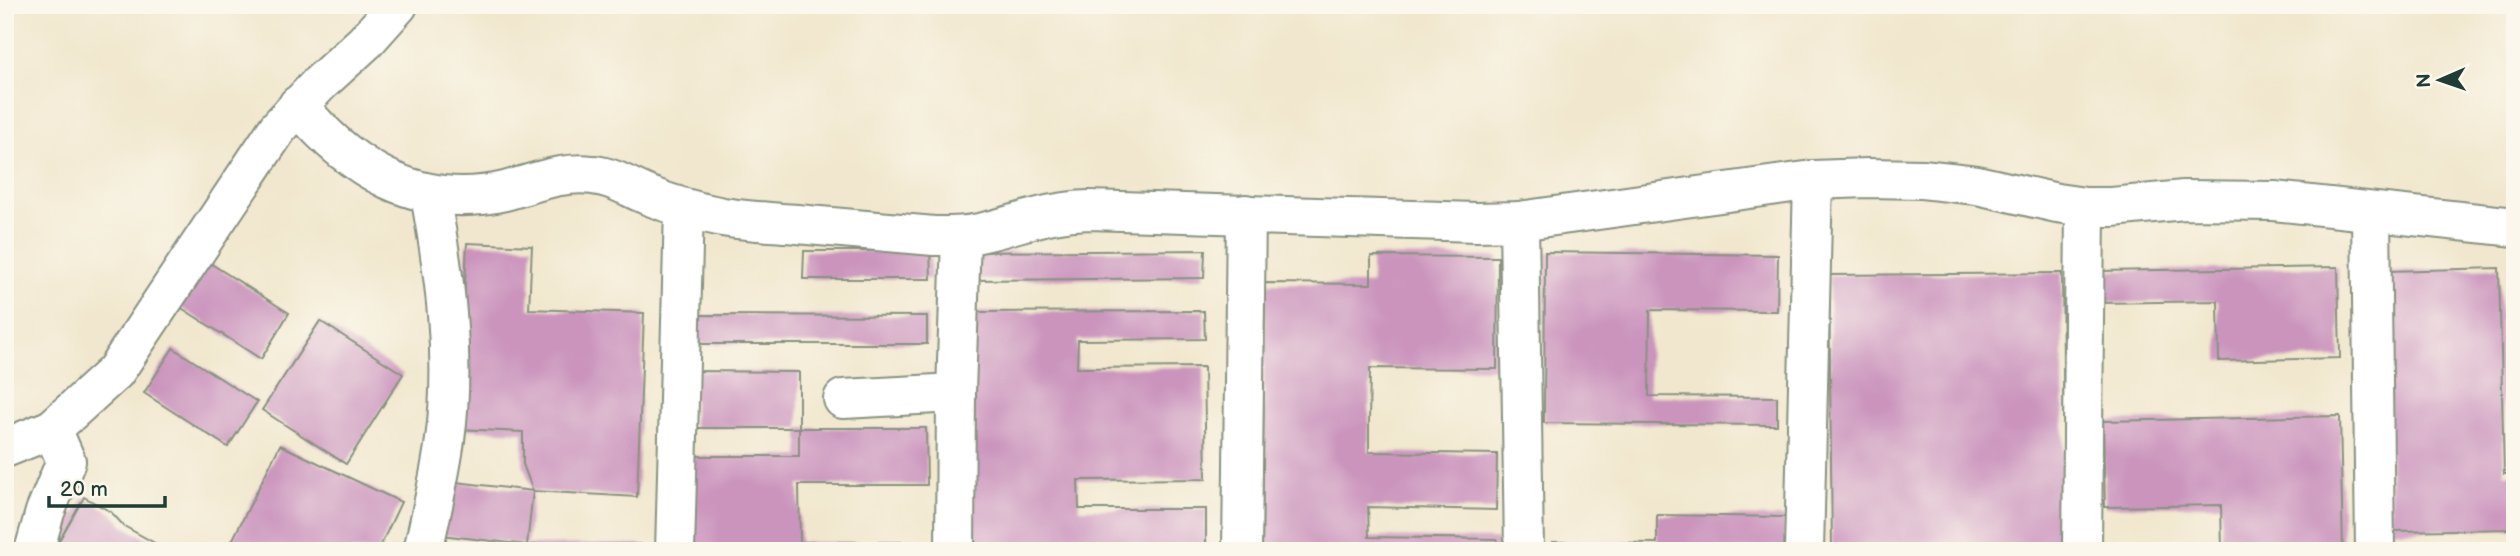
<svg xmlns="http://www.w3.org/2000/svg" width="2520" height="556" font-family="'Balsamiq Sans',sans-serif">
  <rect width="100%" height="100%" fill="#fbf7ec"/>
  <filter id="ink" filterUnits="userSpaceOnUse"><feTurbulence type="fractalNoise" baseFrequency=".0143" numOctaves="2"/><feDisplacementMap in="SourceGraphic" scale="14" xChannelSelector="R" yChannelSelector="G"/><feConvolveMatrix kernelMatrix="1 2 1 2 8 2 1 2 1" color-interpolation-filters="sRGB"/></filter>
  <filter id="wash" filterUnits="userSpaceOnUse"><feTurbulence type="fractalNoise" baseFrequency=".00686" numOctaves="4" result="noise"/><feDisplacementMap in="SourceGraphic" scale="28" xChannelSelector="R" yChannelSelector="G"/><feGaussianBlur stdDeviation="1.57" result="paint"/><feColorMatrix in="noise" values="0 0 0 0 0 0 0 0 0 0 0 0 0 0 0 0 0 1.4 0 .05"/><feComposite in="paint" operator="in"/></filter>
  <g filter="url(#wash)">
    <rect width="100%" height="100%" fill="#f1e7ce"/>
    <g id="blocks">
      <g fill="#cb94bd">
        <polygon points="467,243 532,246 529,309 644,313 637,497 533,491 523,464 523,432 458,429"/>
        <polygon points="1205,250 1204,278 972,280 972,252"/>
        <polygon points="804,251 930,251 931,279 803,279"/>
        <polygon points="1545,252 1778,255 1777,311 1650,310 1649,396 1777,397 1777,425 1544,423"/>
        <polygon points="1371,256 1498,257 1497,369 1370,368 1369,423 1369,452 1497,454 1496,510 1368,507 1369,537 1497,539 1497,551 1262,551 1265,283 1371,284"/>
        <polygon points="205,260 289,313 261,359 177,305"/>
        <polygon points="2338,267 2340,358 2219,361 2218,301 2100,303 2100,271"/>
        <polygon points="2499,268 2504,474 2515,474 2515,529 2391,531 2387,271"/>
        <polygon points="2062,273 2065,551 1832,551 1829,275"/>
        <polygon points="1204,311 1205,339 1078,340 1077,368 1204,367 1206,479 1078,480 1079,509 1206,509 1206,551 973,551 972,312"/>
        <polygon points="694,315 927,316 927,344 695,344"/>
        <polygon points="320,321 403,374 346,464 262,410"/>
        <polygon points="173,348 257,402 228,447 144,393"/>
        <polygon points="694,371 799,372 799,428 926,428 927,485 799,485 800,542 927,542 927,551 695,551 693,456 799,456 799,428 694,428"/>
        <polygon points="2340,416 2343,551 2222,551 2221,505 2105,507 2103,421"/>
        <polygon points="280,445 401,502 378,551 227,551"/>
        <polygon points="447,481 533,491 527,545 441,535"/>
        <polygon points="84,497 111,512 124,526 169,551 53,551"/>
        <polygon points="1657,515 1785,517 1785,551 1552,551 1552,542 1657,543"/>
        <polygon points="641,544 641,551 526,551 527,545"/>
      </g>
    </g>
  </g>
  <g filter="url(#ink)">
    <use href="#blocks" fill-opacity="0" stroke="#889281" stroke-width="2"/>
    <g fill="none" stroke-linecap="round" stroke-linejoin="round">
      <g stroke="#889281" stroke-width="42">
        <g id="street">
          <path d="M298 105C351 170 419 211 505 191 535 183 561 171 593 175 613 177 628 187 647 195 671 205 697 212 723 217 747 221 772 222 797 224 842 228 888 232 934 236 952 236 970 236 988 231 1025 222 1049 211 1089 210L1476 222 1519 221 1813 180 1868 178 1922 179 1977 185 2057 203 2085 207H2112L2184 200 2274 201 2515 227"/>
          <polyline points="2371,212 2375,551"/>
          <polyline points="1519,221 1524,551"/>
          <polyline points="843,399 956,393"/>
          <polyline points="5,448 52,429"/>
          <polyline points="34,551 45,512 66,461 52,429 115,372 278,128 319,84 365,42 398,5"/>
          <path d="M423 551C431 514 440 477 445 440 456 357 445 276 430 195"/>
          <polyline points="675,551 684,208"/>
          <polyline points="955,551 956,393 961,236"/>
          <polyline points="1242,551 1246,214"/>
          <polyline points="1804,551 1813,180"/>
          <polyline points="2082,551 2085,207"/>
        </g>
      </g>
      <use href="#street" stroke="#fff" stroke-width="38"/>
    </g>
  </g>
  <rect width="2520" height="556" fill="none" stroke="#fbf7ec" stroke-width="28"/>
  <g transform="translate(2440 80) rotate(268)" stroke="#fbf7ec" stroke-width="5" paint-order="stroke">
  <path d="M0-5L12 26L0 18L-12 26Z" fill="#1f3d34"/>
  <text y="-10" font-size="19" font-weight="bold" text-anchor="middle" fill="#1f3d34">N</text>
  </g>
  <path d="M49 496v10h116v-10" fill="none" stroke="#1f3d34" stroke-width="3.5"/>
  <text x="60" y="496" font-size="21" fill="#1f3d34" stroke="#fbf7ec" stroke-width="5" paint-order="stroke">20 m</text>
</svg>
